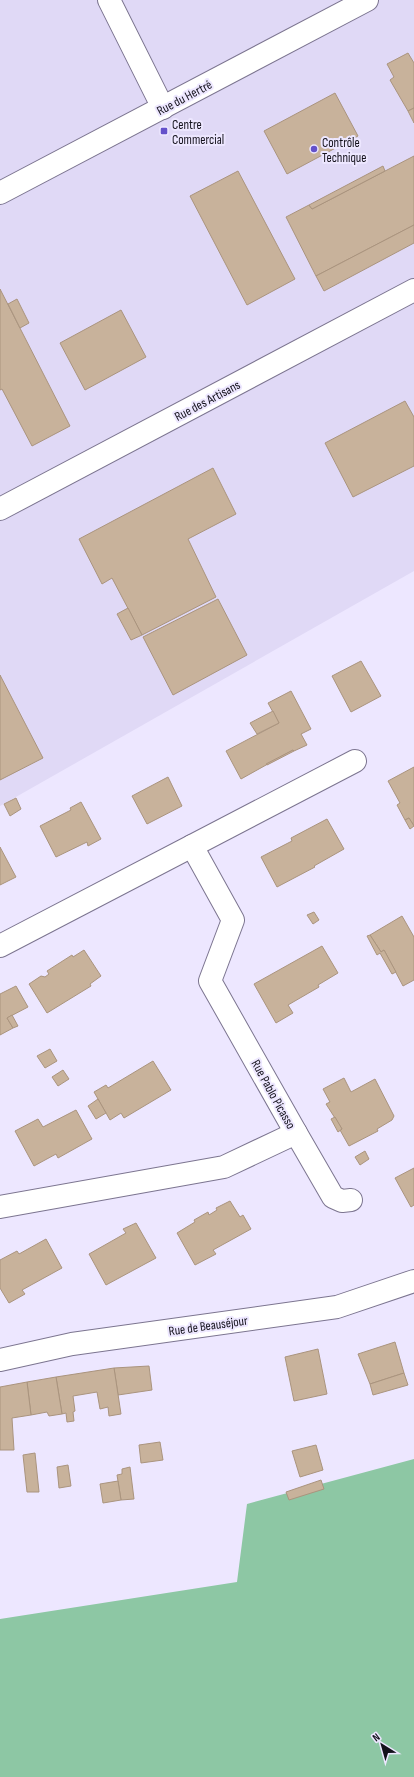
<svg xmlns="http://www.w3.org/2000/svg" width="414" height="1777" font-family="'Sofia Sans Condensed',sans-serif">
  <rect width="100%" height="100%" fill="#ede7ff"/>
  <polygon fill="#e0d9f6" points="0,0 414,0 414,571 0,806"/>
  <polygon fill="#8dc7a4" points="414,1459 414,1777 0,1777 0,1619 237,1582 247,1504"/>
  <g fill="#c8b29b" stroke="#aa947e">
    <polygon points="408,53 414,63 414,108 408,111 390,80 394,77 387,64"/>
    <polygon points="335,93 358,136 287,174 264,131"/>
    <polygon points="414,108 414,123 408,111"/>
    <polygon points="414,156 414,225 316,276 286,217 309,205 312,209"/>
    <polygon points="383,166 385,171 312,209 309,205"/>
    <polygon points="238,171 295,279 247,305 190,196"/>
    <polygon points="414,225 414,243 324,291 316,276"/>
    <polygon points="0,289 70,426 32,446 2,389 0,390"/>
    <polygon points="17,299 29,323 20,328 8,304"/>
    <polygon points="121,310 146,357 85,390 60,343"/>
    <polygon points="405,401 414,417 414,466 353,497 325,443"/>
    <polygon points="213,468 236,514 188,539 216,597 142,635 112,578 102,584 79,539"/>
    <polygon points="218,599 247,655 173,695 143,637"/>
    <polygon points="128,608 142,635 131,640 117,614"/>
    <polygon points="361,661 381,696 351,712 332,676"/>
    <polygon points="0,675 43,758 0,780"/>
    <polygon points="291,691 311,729 301,734 307,745 294,751 293,750 241,779 226,751 279,723 268,703"/>
    <polygon points="273,711 279,723 257,734 250,723"/>
    <polygon points="293,750 294,751 267,765 266,764"/>
    <polygon points="414,767 414,826 409,818 405,820 397,805 400,803 388,781"/>
    <polygon points="168,777 182,806 147,824 132,796"/>
    <polygon points="16,798 21,809 10,816 4,804"/>
    <polygon points="81,802 101,839 88,846 87,842 56,857 40,826 71,810 70,808"/>
    <polygon points="409,818 414,826 410,829 405,820"/>
    <polygon points="327,819 344,849 314,866 315,867 277,887 261,857 292,841 291,838"/>
    <polygon points="0,847 16,877 0,885"/>
    <polygon points="314,912 319,920 313,924 307,915"/>
    <polygon points="402,916 414,937 414,980 403,986 384,950 381,952 370,935"/>
    <polygon points="370,935 381,952 384,950 396,972 392,974 380,953 377,955 367,936"/>
    <polygon points="322,946 338,973 318,985 319,987 288,1005 293,1013 276,1023 254,984"/>
    <polygon points="84,950 101,976 90,984 91,986 47,1013 29,984 41,976 45,977 49,974 47,971 72,955 73,957"/>
    <polygon points="16,986 28,1007 7,1018 13,1028 0,1035 0,994"/>
    <polygon points="12,1015 18,1026 13,1028 7,1018"/>
    <polygon points="50,1049 57,1061 45,1068 37,1056"/>
    <polygon points="153,1061 171,1090 124,1118 121,1113 110,1120 94,1092 106,1085 108,1088"/>
    <polygon points="63,1070 69,1079 58,1086 52,1077"/>
    <polygon points="344,1078 351,1092 375,1079 394,1116 392,1120 377,1129 378,1131 349,1146 340,1130 342,1129 326,1104 330,1102 323,1089"/>
    <polygon points="98,1099 106,1113 96,1119 88,1106"/>
    <polygon points="76,1110 92,1139 58,1158 56,1154 34,1166 15,1131 38,1119 43,1127"/>
    <polygon points="335,1117 342,1129 338,1132 331,1119"/>
    <polygon points="365,1151 369,1159 360,1165 355,1157"/>
    <polygon points="414,1168 414,1205 411,1207 395,1178"/>
    <polygon points="230,1201 240,1217 243,1215 251,1229 213,1250 216,1254 195,1265 177,1233 195,1222 194,1220 208,1212 209,1215 217,1210 216,1208"/>
    <polygon points="136,1223 156,1258 106,1285 89,1254 126,1233 123,1229"/>
    <polygon points="46,1239 62,1268 22,1290 25,1294 9,1303 0,1288 0,1260 17,1251 19,1254"/>
    <polygon points="395,1342 404,1373 370,1384 358,1354"/>
    <polygon points="318,1349 327,1394 294,1401 285,1357"/>
    <polygon points="149,1366 152,1390 118,1395 114,1368"/>
    <polygon points="114,1368 121,1414 109,1416 108,1407 100,1409 97,1392 73,1396 75,1411 73,1412 74,1421 67,1422 66,1413 62,1414 56,1377"/>
    <polygon points="404,1373 408,1385 373,1395 370,1384"/>
    <polygon points="56,1377 62,1414 49,1416 47,1412 31,1415 27,1382"/>
    <polygon points="27,1382 31,1415 12,1418 14,1450 0,1450 0,1387"/>
    <polygon points="160,1442 163,1460 141,1463 139,1445"/>
    <polygon points="316,1445 323,1470 300,1477 292,1451"/>
    <polygon points="35,1453 39,1492 27,1492 23,1455"/>
    <polygon points="68,1465 71,1486 59,1488 57,1467"/>
    <polygon points="130,1467 134,1499 121,1500 117,1475 122,1474 122,1469"/>
    <polygon points="321,1480 324,1489 289,1500 286,1492"/>
    <polygon points="118,1481 121,1500 103,1503 100,1484"/>
  </g>
  <g fill="none" stroke-linecap="round" stroke-linejoin="round">
    <g stroke="#7c7590" stroke-width="24">
      <g id="minor">
        <polyline points="109,0 163,108"/>
        <polyline points="0,193 367,0"/>
        <polyline points="0,509 414,290"/>
        <polyline points="192,846 355,761"/>
        <polyline points="0,946 192,846 233,920 210,981 296,1133 224,1167 0,1207"/>
        <polyline points="296,1133 333,1197 342,1201 351,1200"/>
      </g>
    </g>
    <g stroke="#7c7590" stroke-width="24">
      <polyline id="tertiary" points="0,1360 72,1344 337,1307 414,1281"/>
    </g>
    <use href="#minor" stroke="#fff" stroke-width="22"/>
    <use href="#tertiary" stroke="#fff" stroke-width="22"/>
  </g>
  <g fill="#6451ca" stroke="#ede7ff" stroke-width="1.5">
    <rect x="160" y="127" width="8" height="8" rx="2"/>
    <circle cx="314" cy="149" r="4"/>
  </g>
  <g text-anchor="middle" stroke-width="4" stroke-linejoin="round" paint-order="stroke">
    <g font-size="13" fill="#13111b" stroke="#ede7ff">
      <text transform="translate(184 97) rotate(-28)" y="5">Rue du Hertré</text>
      <text transform="translate(207 400) rotate(-28)" y="5">Rue des Artisans</text>
      <text transform="translate(274 1094) rotate(61)" y="5">Rue Pablo Picasso</text>
      <text transform="translate(208 1325) rotate(-8)" y="5">Rue de Beauséjour</text>
    </g>
    <g font-size="13" fill="#13111b" stroke="#ede7ff" text-anchor="start">
      <text x="172" y="129">Centre<tspan x="172" dy="15">Commercial</tspan></text>
      <text x="322" y="147">Contrôle<tspan x="322" dy="15">Technique</tspan></text>
    </g>
  </g>
  <g transform="translate(382 1745) rotate(323)" stroke="#ede7ff" stroke-width="3" paint-order="stroke">
  <path d="M0-3L7 15L0 10L-7 15Z" fill="#13111b"/>
  <text y="-6" font-size="11" font-weight="bold" text-anchor="middle" fill="#13111b">N</text>
  </g>
</svg>
